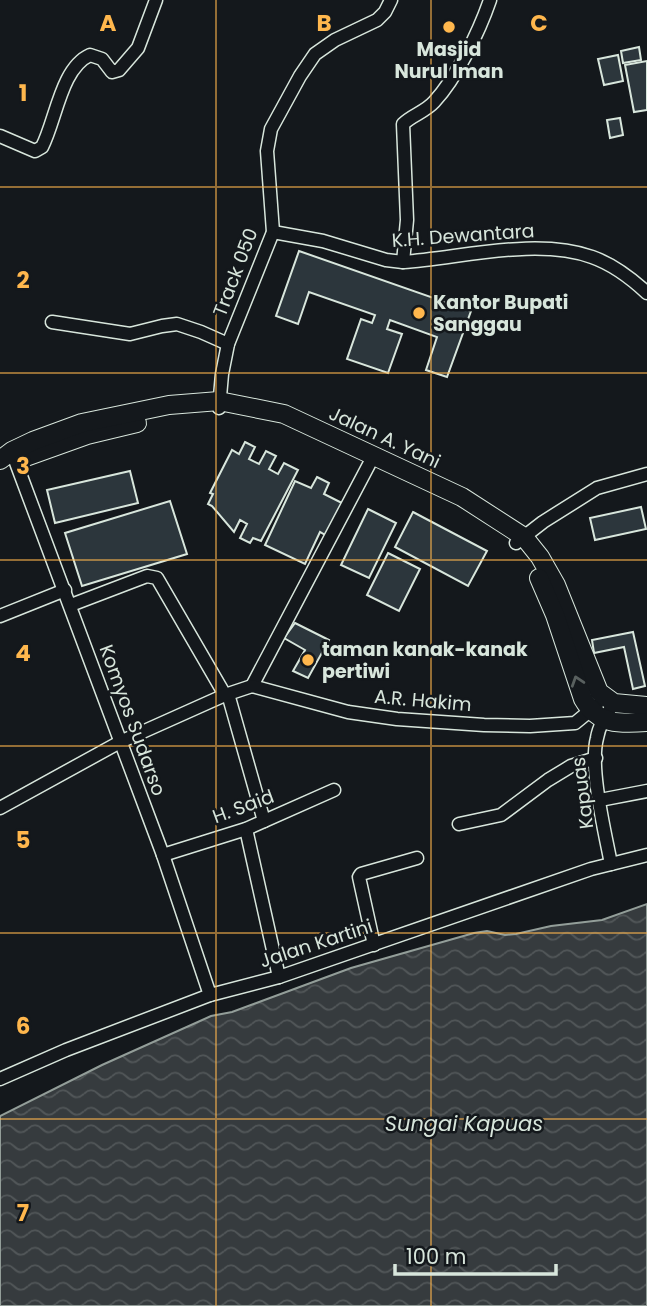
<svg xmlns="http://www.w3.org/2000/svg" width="647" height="1306" font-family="Poppins,sans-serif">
  <defs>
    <pattern id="water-waves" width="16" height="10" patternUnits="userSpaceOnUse" patternTransform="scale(1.75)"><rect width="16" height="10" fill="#363b3e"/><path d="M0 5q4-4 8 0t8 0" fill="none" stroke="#525759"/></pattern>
  </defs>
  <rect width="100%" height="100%" fill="#14181c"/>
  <polygon fill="url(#water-waves)" stroke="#939e99" stroke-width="2" points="647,904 647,1306 0,1306 0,1116 102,1065 211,1016 232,1012 351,968 474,933 487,931 505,935 516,934 551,926 602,920"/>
  <g fill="#2c363c" stroke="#d8e6dc" stroke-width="2">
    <polygon points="639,47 641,60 623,63 621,51"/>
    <polygon points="618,55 623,81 604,85 598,59"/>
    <polygon points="647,61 647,110 634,112 625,65"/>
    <polygon points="620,118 623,135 610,138 607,120"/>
    <polygon points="299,251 471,311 447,377 426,370 437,337 390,320 387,329 402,334 388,373 347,359 361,319 372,323 375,315 309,292 298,324 276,316"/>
    <polygon points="245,442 255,447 249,459 259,464 266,451 276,456 269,469 278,474 284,463 298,470 261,541 253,538 250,543 240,538 247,524 240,520 234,532 212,506 208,504 213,494 210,493 232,450 239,454"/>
    <polygon points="130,471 138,503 55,523 47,490"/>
    <polygon points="317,477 329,483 324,494 342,503 327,536 320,532 305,564 265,545 295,481 311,488"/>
    <polygon points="170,501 187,554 82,586 65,533"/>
    <polygon points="641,507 646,529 595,540 590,518"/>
    <polygon points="368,509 396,523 369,578 341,565"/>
    <polygon points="413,512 487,551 468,586 395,547"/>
    <polygon points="388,553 420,569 399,611 367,595"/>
    <polygon points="295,623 329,640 308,678 293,671 305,650 284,638"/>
    <polygon points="633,632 645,686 633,689 624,647 594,653 592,640"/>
  </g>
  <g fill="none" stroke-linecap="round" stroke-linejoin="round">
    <g stroke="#d8e6dc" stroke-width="15">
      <g id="minor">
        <path d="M0 136 35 151 42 147C56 120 61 68 90 55L102 59 112 72 119 70 138 48 156 0"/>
        <path d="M273 232 323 241 386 260 403 262C461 258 537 237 592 257 612 264 632 279 647 293"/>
        <path d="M403 262 407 220 403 124C412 115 425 112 434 102 457 77 479 32 490 0"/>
        <polyline points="52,322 130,334 162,326 177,324 201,332 228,344"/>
        <polyline points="219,408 222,374 228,344 273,232 267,151 271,129 300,76 315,54 335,40 377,20 385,12 391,0"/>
        <polyline points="12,452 163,855 210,995"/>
        <polyline points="516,543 543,522 597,488 647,474"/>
        <polyline points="71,605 147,576 157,578 225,695"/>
        <polyline points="0,616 65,590"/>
        <polyline points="252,686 374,455"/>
        <polyline points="228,694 264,821"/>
        <polyline points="600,800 647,791"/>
        <polyline points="0,808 120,742 225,695 252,686 348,712 397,719 484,725 530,726 575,723 597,705"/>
        <polyline points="459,824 501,815 548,780 571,766 596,758"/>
        <polyline points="246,829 279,977"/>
        <polyline points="163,855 246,829 334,790"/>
        <path d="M611 864C605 832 589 768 597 738 599 725 607 714 614 703"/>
        <polyline points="374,945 359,877 361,874 417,858"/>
        <polyline points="0,1079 66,1050 210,995 279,977 591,869 647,855"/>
      </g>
    </g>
    <g stroke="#d8e6dc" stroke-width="20">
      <g id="highway">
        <polyline points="20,459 87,435 137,423"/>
        <polyline points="0,460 12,451 33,441 82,423 169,405 219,401 284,414 462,497 524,537 540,557 556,585 599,692 614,703 647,706"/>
        <path d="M539 578 555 615 583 699C598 725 619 724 647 722"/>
      </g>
    </g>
    <use href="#minor" stroke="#14181c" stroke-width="12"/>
    <use href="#highway" stroke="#14181c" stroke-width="18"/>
  </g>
  <defs><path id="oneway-chevron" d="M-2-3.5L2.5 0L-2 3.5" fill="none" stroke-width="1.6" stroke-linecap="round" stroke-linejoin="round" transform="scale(1.75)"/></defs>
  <use stroke="#59605f" href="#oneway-chevron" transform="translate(577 681) rotate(-108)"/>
  <path fill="none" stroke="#ffb74d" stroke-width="2" stroke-opacity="0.55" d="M216 0V1306M431 0V1306M0 187H647M0 373H647M0 560H647M0 746H647M0 933H647M0 1119H647"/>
  <g fill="#ffb74d" stroke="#14181c" stroke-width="2.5">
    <circle cx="449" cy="27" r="7"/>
    <circle cx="419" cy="313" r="7"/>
    <circle cx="308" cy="660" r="7"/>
  </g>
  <g text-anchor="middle" stroke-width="5" stroke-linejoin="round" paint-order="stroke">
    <g font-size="19" font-weight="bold" fill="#d8e6dc" stroke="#14181c" text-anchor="start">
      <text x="449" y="56" text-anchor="middle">Masjid<tspan x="449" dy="22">Nurul Iman</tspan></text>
      <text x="433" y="309">Kantor Bupati<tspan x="433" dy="22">Sanggau</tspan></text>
      <text x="322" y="656">taman kanak-kanak<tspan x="322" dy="22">pertiwi</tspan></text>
    </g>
    <g font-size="19" fill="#d8e6dc" stroke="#14181c">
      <text transform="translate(463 235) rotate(-4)" y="7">K.H. Dewantara</text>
      <text transform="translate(235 272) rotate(-69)" y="7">Track 050</text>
      <text transform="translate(385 437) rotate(25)" y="7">Jalan A. Yani</text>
      <text transform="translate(423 700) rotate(5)" y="7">A.R. Hakim</text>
      <text transform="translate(133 720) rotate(70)" y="7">Komyos Sudarso</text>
      <text transform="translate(582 793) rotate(-97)" y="7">Kapuas</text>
      <text transform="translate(243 806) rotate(-20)" y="7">H. Said</text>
      <text transform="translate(316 943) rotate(-18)" y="7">Jalan Kartini</text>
    </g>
    <g font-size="21" font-style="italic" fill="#d8e6dc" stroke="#14181c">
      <text x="464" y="1131">Sungai Kapuas</text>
    </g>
  </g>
  <g font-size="23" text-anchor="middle" font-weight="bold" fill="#ffb74d" stroke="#14181c" stroke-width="5" stroke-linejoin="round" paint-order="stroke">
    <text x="108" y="31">A</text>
    <text x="324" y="31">B</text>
    <text x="539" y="31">C</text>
    <text x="23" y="101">1</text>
    <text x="23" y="288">2</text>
    <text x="23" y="474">3</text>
    <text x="23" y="661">4</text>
    <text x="23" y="848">5</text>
    <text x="23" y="1034">6</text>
    <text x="23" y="1221">7</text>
  </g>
  <path d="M395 1264v10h161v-10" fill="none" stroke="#d8e6dc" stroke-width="3.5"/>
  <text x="406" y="1264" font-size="21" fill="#d8e6dc" stroke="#14181c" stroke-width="5" paint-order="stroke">100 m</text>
</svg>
